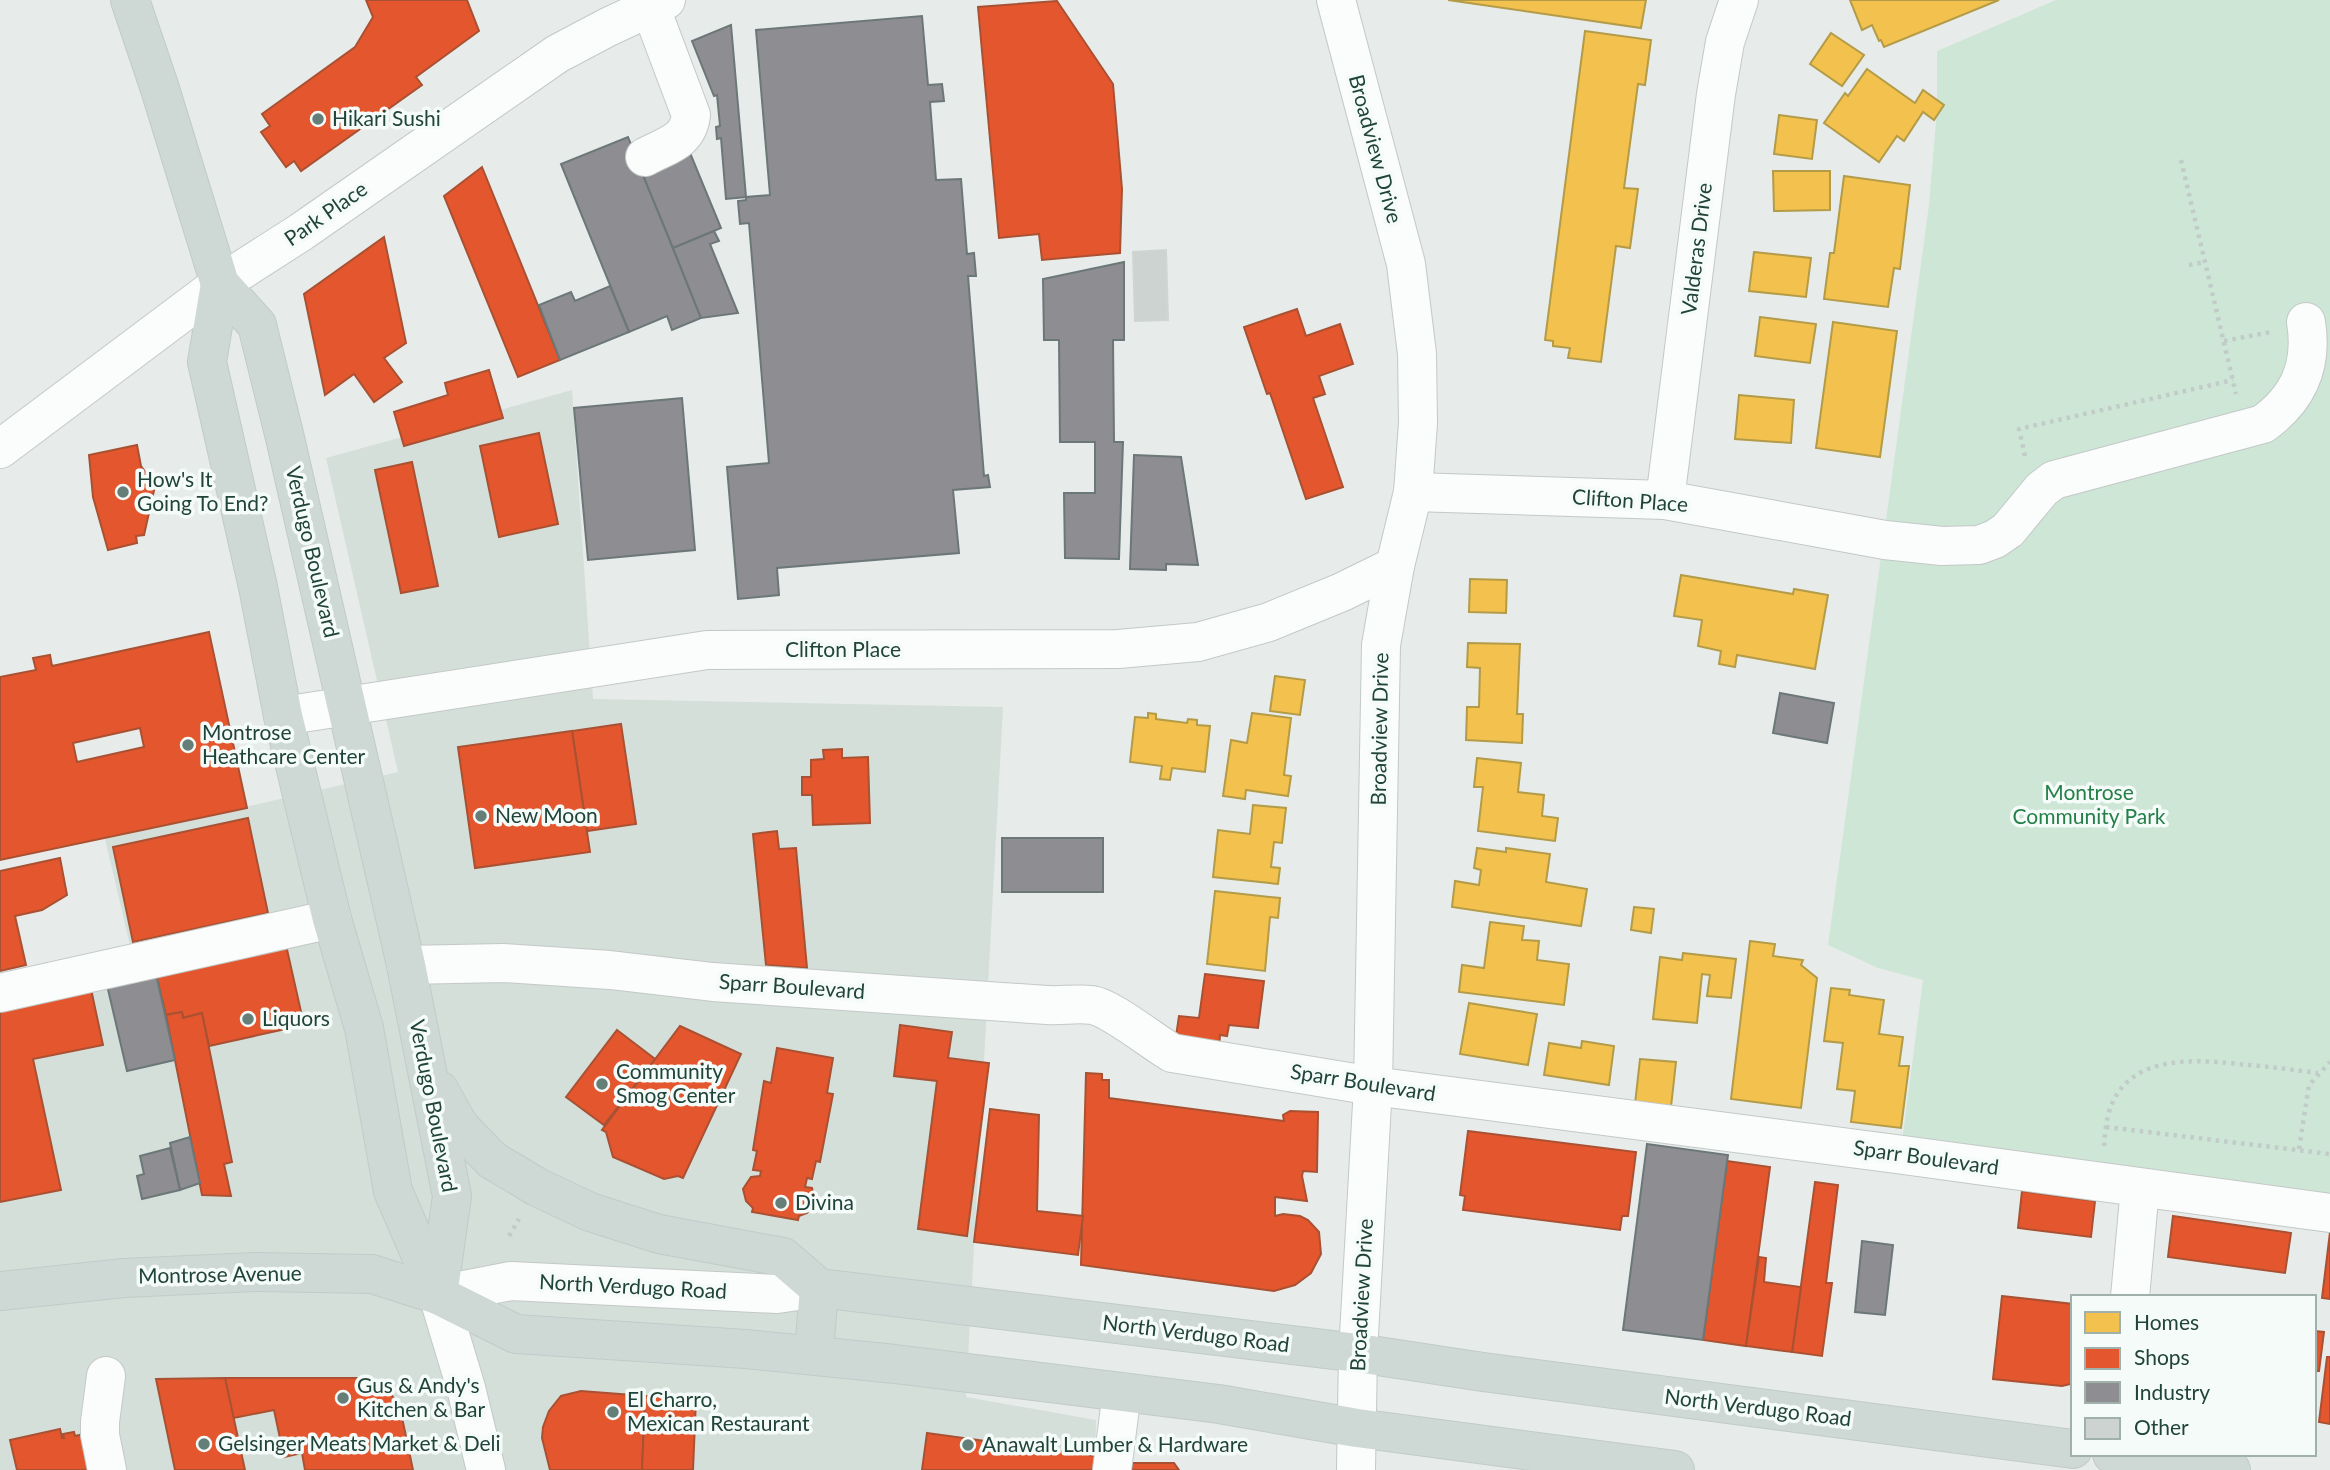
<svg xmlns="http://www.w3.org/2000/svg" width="2330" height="1470" font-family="Lato,sans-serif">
  <rect width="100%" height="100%" fill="#e7ecea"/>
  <polygon fill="#d4dfda" points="572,390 593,699 1003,707 966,1397 1096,1420 1095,1470 0,1470 0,1003 136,971 105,839 398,772 326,458"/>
  <polygon fill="#cee6d6" points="2056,0 2330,0 2330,1199 1902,1142 1923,980 1878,968 1828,945 1929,205 1937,110 1937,51"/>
  <g fill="#f2c14e" stroke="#b39b48" stroke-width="2">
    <polygon points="1448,0 1646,0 1641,28"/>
    <polygon points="1850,0 1999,0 1884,47 1881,40 1879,41 1872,25 1862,30"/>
    <polygon points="1585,31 1651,40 1645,85 1638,84 1624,188 1638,189 1630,248 1616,246 1601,362 1568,358 1570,348 1553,346 1553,341 1545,340"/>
    <polygon points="1831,33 1864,55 1842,86 1810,64"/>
    <polygon points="1867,69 1915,103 1923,90 1944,105 1934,120 1923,112 1904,141 1897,136 1879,162 1824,123 1845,93 1848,96"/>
    <polygon points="1779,115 1817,120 1812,159 1774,154"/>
    <polygon points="1773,171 1830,171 1830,210 1774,211"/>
    <polygon points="1844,176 1910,185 1900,269 1894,268 1888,307 1824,299 1830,253 1834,253"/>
    <polygon points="1754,252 1811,258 1806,297 1749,291"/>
    <polygon points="1760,317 1816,324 1810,363 1755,356"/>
    <polygon points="1833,322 1897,331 1880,457 1816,448"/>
    <polygon points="1739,395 1794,400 1791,443 1735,439"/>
    <polygon points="1681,575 1793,594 1794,589 1828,595 1815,669 1737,655 1735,667 1719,664 1721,651 1698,646 1702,620 1674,616"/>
    <polygon points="1470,579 1507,580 1506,613 1469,612"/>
    <polygon points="1468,643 1520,644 1517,714 1523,714 1522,743 1466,740 1467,707 1479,707 1480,668 1467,667"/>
    <polygon points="1275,676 1305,680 1300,715 1270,711"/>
    <polygon points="1148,713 1156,714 1156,719 1187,723 1188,719 1197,720 1197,725 1210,726 1205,772 1172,768 1170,780 1160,779 1162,766 1130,762 1135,717 1148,718"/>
    <polygon points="1252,713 1291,718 1284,775 1291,776 1288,796 1246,790 1245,799 1223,796 1231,740 1247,743"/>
    <polygon points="1477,758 1521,763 1518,792 1544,795 1542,816 1558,818 1555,841 1478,831 1483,787 1474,787"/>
    <polygon points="1253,805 1286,808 1282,843 1274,842 1271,867 1280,868 1278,884 1213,877 1218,830 1250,834"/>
    <polygon points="1477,848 1506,852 1506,848 1550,854 1546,882 1587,889 1581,926 1452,907 1455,881 1479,885 1481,870 1474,868"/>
    <polygon points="1215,891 1280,898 1278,918 1270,917 1265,971 1207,964"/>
    <polygon points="1634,907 1654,909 1651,933 1631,930"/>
    <polygon points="1490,922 1524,926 1522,940 1539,941 1537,960 1569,964 1564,1005 1459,992 1462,965 1484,968"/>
    <polygon points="1750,941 1775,944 1773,956 1803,960 1801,965 1817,978 1801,1108 1731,1099"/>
    <polygon points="1683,953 1736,959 1731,998 1707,996 1710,975 1702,974 1697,1023 1653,1019 1660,957 1682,960"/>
    <polygon points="1831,988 1850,990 1849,995 1884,1000 1879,1034 1903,1037 1899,1066 1909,1066 1901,1128 1851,1122 1855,1091 1837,1089 1843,1043 1824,1041"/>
    <polygon points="1469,1003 1537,1014 1528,1065 1460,1054"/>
    <polygon points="1582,1041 1614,1046 1609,1085 1544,1075 1549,1043 1581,1048"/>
    <polygon points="1640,1059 1676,1062 1671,1107 1635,1104"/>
  </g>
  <g fill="#e4572e" stroke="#a95132" stroke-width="2" fill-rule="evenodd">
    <polygon points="366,0 467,0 479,31 416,77 422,85 301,171 294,161 286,167 261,132 270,126 262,114 355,47 373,17"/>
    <polygon points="1057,1 1113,84 1122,189 1120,253 1042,260 1039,234 999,238 978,7"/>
    <polygon points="482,167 560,360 518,377 444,196"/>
    <polygon points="384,237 406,343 384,358 402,382 374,402 354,374 325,395 304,294"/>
    <polygon points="1297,309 1306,336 1340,324 1353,364 1319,376 1325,394 1313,398 1343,487 1306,499 1270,393 1267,394 1244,327"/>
    <polygon points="489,370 503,418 404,446 394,412 448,395 445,383"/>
    <polygon points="539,433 558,524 499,537 480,446"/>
    <polygon points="137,445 141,466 155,486 144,535 136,536 137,543 108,550 93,497 89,455"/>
    <polygon points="412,462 438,586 401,593 375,470"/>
    <path d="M209 632 247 808 0 860V677L36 670 33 658 50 655 52 666ZM140 728 144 747 77 762 73 743Z"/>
    <polygon points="621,724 636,824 587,831 572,731"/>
    <polygon points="572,731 590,852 475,868 458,747"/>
    <polygon points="842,749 842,758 868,757 870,823 813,825 812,795 802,795 802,777 811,777 811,760 824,759 823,750"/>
    <polygon points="248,818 268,913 133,942 113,847"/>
    <polygon points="777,831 779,849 796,848 807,968 766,965 753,834"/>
    <polygon points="60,858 67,895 42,910 15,916 26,965 0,971 0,871"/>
    <polygon points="286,945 304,1025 209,1046 202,1013 183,1018 182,1012 166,1015 156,974"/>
    <polygon points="1205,974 1264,981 1258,1028 1229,1025 1227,1036 1220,1035 1219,1050 1175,1043 1179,1016 1199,1018"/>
    <polygon points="91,989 103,1045 33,1059 61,1190 0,1202 0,1008"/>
    <polygon points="182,1012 183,1018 202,1013 232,1162 224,1164 231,1196 202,1195 166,1015"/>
    <polygon points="900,1025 952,1032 948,1058 989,1063 967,1236 918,1229 937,1081 894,1076"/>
    <polygon points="680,1026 741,1054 683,1178 678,1176 664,1179 613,1157 606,1132 602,1130"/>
    <polygon points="617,1030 655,1059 604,1125 566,1097"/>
    <polygon points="777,1048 833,1058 827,1093 833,1094 820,1162 816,1161 812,1179 807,1178 805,1187 812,1188 815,1202 807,1213 799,1216 798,1220 752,1212 753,1208 746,1201 743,1189 751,1177 760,1176 761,1171 753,1170 757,1151 753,1150 764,1081 771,1083"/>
    <polygon points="1086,1073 1102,1074 1102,1080 1109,1080 1109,1098 1284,1121 1283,1115 1290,1111 1318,1112 1317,1172 1303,1171 1302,1176 1307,1201 1275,1197 1275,1216 1283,1214 1300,1216 1308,1220 1319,1232 1321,1254 1311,1273 1295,1285 1274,1291 1081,1265"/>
    <polygon points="990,1109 1039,1115 1037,1211 1083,1216 1078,1255 974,1242"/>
    <polygon points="1468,1131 1636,1152 1628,1216 1622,1216 1620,1230 1463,1210 1465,1196 1460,1195"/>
    <polygon points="1727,1161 1770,1167 1746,1346 1703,1340"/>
    <polygon points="1815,1182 1838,1185 1826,1283 1832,1283 1822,1356 1792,1352"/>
    <polygon points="2022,1191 2095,1201 2091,1237 2018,1228"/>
    <polygon points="2173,1216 2291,1233 2285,1273 2168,1257"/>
    <polygon points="2330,1232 2330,1299 2322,1298"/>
    <polygon points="1759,1257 1766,1258 1764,1282 1801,1287 1792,1352 1746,1346"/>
    <polygon points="2002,1296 2073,1304 2073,1380 2071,1384 2062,1386 1993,1379"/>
    <polygon points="2314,1331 2324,1332 2319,1371 2314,1371"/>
    <polygon points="2327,1357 2330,1357 2330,1424 2319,1422"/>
    <polygon points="225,1378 363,1378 379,1384 391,1394 400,1408 413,1470 305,1470 302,1453 284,1457 274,1410 233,1418"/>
    <polygon points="225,1378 245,1470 175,1470 156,1379"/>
    <polygon points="581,1391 645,1396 642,1470 550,1470 542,1438 543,1427 549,1411 561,1396"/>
    <polygon points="645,1396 696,1399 693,1470 642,1470"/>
    <polygon points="60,1429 62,1438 64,1438 63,1434 74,1432 75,1436 84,1434 95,1470 17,1470 10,1440"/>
    <polygon points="927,1433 1095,1456 1095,1470 922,1470"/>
    <polygon points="1132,1463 1174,1463 1179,1470 1132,1470"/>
  </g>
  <g fill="#8d8d92" stroke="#6c7778" stroke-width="2">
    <polygon points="922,16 928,85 942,84 944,101 930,102 936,180 961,179 967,254 974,253 976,276 968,276 984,476 988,475 990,487 953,490 959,553 777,568 779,595 738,599 727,467 769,463 749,223 740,224 738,201 746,200 746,197 770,195 756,30"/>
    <polygon points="731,25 746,197 726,199 721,138 717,139 716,127 720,126 717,95 714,96 692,41"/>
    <polygon points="628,137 701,318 672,330 667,316 629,332 561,164"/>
    <polygon points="690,153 721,228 673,248 642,173"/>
    <polygon points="714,231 719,241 710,244 738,313 701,318 673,248"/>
    <polygon points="1124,262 1124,340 1113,340 1114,442 1123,442 1119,559 1065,558 1064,493 1095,493 1095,442 1060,442 1059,340 1044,340 1043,279"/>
    <polygon points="610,286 629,332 560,360 539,305 571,292 575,301"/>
    <polygon points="682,398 695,550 588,560 574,408"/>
    <polygon points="1134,455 1181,457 1198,565 1166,564 1166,570 1130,569"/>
    <polygon points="1780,693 1834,703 1827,743 1773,733"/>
    <rect x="1002" y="838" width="101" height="54"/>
    <polygon points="156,974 175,1060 127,1071 107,985"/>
    <polygon points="190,1137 200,1183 180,1190 170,1143"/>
    <polygon points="1647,1144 1728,1155 1703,1340 1623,1330"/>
    <polygon points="170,1148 180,1190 142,1199 137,1176 144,1174 140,1156"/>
    <polygon points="1862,1241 1893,1245 1885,1315 1855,1312"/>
  </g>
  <polygon fill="#ccd3d1" stroke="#cfd5d3" stroke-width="2" points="1166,250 1168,320 1135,321 1133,252"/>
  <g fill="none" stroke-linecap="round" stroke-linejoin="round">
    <g stroke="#c3c9c7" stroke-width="40">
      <g id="minor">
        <polyline points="1336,0 1406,264 1417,354 1418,423 1413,492 1395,566 1381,645 1373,1086 1358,1353 1356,1470"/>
        <path d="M645 157C667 145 688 142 691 115L650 6"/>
        <polyline points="0,449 220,284 301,232 557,54 608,27 666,0"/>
        <path d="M1413 492 1665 500 1885 540 1942 546 1979 545 1995 539 2008 530 2042 489 2054 480 2263 424C2299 398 2313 365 2306 322"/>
        <polyline points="1665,500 1716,94 1725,42 1739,0"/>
        <polyline points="283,716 707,650 1118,649 1198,642 1269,622 1342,592 1395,566"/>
        <path d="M406 965 503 963 610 970 713 982 1047 1005C1062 1006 1077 1003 1092 1005 1111 1008 1153 1042 1172 1053L1373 1086 1896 1154 2330 1213"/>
        <polyline points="0,993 332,919"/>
        <polyline points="2130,1297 2140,1188"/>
        <polyline points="106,1376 100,1422 100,1435 107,1470"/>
        <polyline points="486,1470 466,1388 438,1295 511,1281 777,1294 819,1288"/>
        <polyline points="1112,1470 1122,1392"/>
      </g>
    </g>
    <g stroke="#c1cbc9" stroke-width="40">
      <g id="major">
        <polyline points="130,0 160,89 220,284 257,325 285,438 406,965 452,1196 438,1295"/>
        <polyline points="220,284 207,362 258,587 283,716 332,919 364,1028 393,1191 438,1295"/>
        <polyline points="439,1090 460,1127 492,1160 537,1187 590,1212 659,1234 783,1257 819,1288"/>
        <polyline points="819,1288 1358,1353 1483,1372 2073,1449"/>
        <polyline points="0,1291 124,1278 256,1272 372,1274 438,1295 516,1334 746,1349 895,1364 1219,1404 1357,1428 1675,1470"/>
        <polyline points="814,1354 819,1288"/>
        <polyline points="2112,1454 2231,1470"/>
      </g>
    </g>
    <g stroke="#c1ccc9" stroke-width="4.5" stroke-dasharray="3.5 5" stroke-linecap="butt">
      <polyline points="2181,160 2236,394"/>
      <polyline points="2189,265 2205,262"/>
      <polyline points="2224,341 2271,332"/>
      <polyline points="2025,456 2019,429 2233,380"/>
      <polyline points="2106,1127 2330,1154"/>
      <path d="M2104 1146C2105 1134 2106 1120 2110 1109 2130 1051 2201 1060 2248 1065 2272 1067 2295 1070 2318 1073"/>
      <polyline points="2299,1149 2309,1085 2330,1062"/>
      <polyline points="509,1236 519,1219"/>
    </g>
    <use href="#minor" stroke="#fbfcfc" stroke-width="38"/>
    <use href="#major" stroke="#ced8d5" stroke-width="38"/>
  </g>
  <g fill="#667e78" stroke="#f5fbf8" stroke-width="2.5">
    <circle cx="318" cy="119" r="7"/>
    <circle cx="123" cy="492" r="7"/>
    <circle cx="188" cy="745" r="7"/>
    <circle cx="481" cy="816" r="7"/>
    <circle cx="248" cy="1019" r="7"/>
    <circle cx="602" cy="1084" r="7"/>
    <circle cx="781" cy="1203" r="7"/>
    <circle cx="343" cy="1398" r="7"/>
    <circle cx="613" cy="1412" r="7"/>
    <circle cx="204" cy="1444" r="7"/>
    <circle cx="968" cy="1445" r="7"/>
  </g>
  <g text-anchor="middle" stroke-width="7" stroke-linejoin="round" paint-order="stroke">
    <g font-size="21" fill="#20433a" stroke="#f5fbf8" text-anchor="start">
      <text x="332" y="126">Hikari Sushi</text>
      <text x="137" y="487">How's It<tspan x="137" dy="24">Going To End?</tspan></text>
      <text x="202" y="740">Montrose<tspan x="202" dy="24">Heathcare Center</tspan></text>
      <text x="495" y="823">New Moon</text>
      <text x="262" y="1026">Liquors</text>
      <text x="616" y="1079">Community<tspan x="616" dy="24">Smog Center</tspan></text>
      <text x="795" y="1210">Divina</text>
      <text x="357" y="1393">Gus &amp; Andy's<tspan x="357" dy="24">Kitchen &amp; Bar</tspan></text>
      <text x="627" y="1407">El Charro,<tspan x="627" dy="24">Mexican Restaurant</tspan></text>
      <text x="218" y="1451">Gelsinger Meats Market &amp; Deli</text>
      <text x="982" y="1452">Anawalt Lumber &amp; Hardware</text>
    </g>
    <g font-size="21" fill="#20433a" stroke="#f5fbf8">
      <text transform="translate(1375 149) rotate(75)" y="7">Broadview Drive</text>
      <text transform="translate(326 214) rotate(-35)" y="7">Park Place</text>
      <text transform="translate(1697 249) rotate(-83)" y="7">Valderas Drive</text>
      <text transform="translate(1630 501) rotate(4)" y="7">Clifton Place</text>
      <text transform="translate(312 552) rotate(77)" y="7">Verdugo Boulevard</text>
      <text x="843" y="657">Clifton Place</text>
      <text transform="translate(1380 729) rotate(-89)" y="7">Broadview Drive</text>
      <text transform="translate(792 987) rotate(4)" y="7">Sparr Boulevard</text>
      <text transform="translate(1363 1083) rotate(9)" y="7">Sparr Boulevard</text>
      <text transform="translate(433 1106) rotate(79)" y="7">Verdugo Boulevard</text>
      <text transform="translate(1926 1158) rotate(8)" y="7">Sparr Boulevard</text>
      <text transform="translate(220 1275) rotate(-1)" y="7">Montrose Avenue</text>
      <text transform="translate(633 1287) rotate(3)" y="7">North Verdugo Road</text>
      <text transform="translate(1362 1295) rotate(-87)" y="7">Broadview Drive</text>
      <text transform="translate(1196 1334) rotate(7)" y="7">North Verdugo Road</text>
      <text transform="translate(1758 1408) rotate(7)" y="7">North Verdugo Road</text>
    </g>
    <g font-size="21" fill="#257f48" stroke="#f5fbf8">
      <text x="2089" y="800">Montrose<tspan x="2089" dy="24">Community Park</tspan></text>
    </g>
  </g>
  <rect x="2071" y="1295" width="245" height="161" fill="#f5fbf8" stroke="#a0b1ac" stroke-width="2"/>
  <rect x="2085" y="1312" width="35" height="21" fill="#f2c14e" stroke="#a0b1ac" stroke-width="2"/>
  <text x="2134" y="1330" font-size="21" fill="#20433a">Homes</text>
  <rect x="2085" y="1348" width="35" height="21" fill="#e4572e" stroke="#a0b1ac" stroke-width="2"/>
  <text x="2134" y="1365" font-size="21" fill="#20433a">Shops</text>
  <rect x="2085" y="1382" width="35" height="21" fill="#8d8d92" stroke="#a0b1ac" stroke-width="2"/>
  <text x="2134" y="1400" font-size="21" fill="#20433a">Industry</text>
  <rect x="2085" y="1418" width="35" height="21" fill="#ccd3d1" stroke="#a0b1ac" stroke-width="2"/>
  <text x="2134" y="1435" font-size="21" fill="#20433a">Other</text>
</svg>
